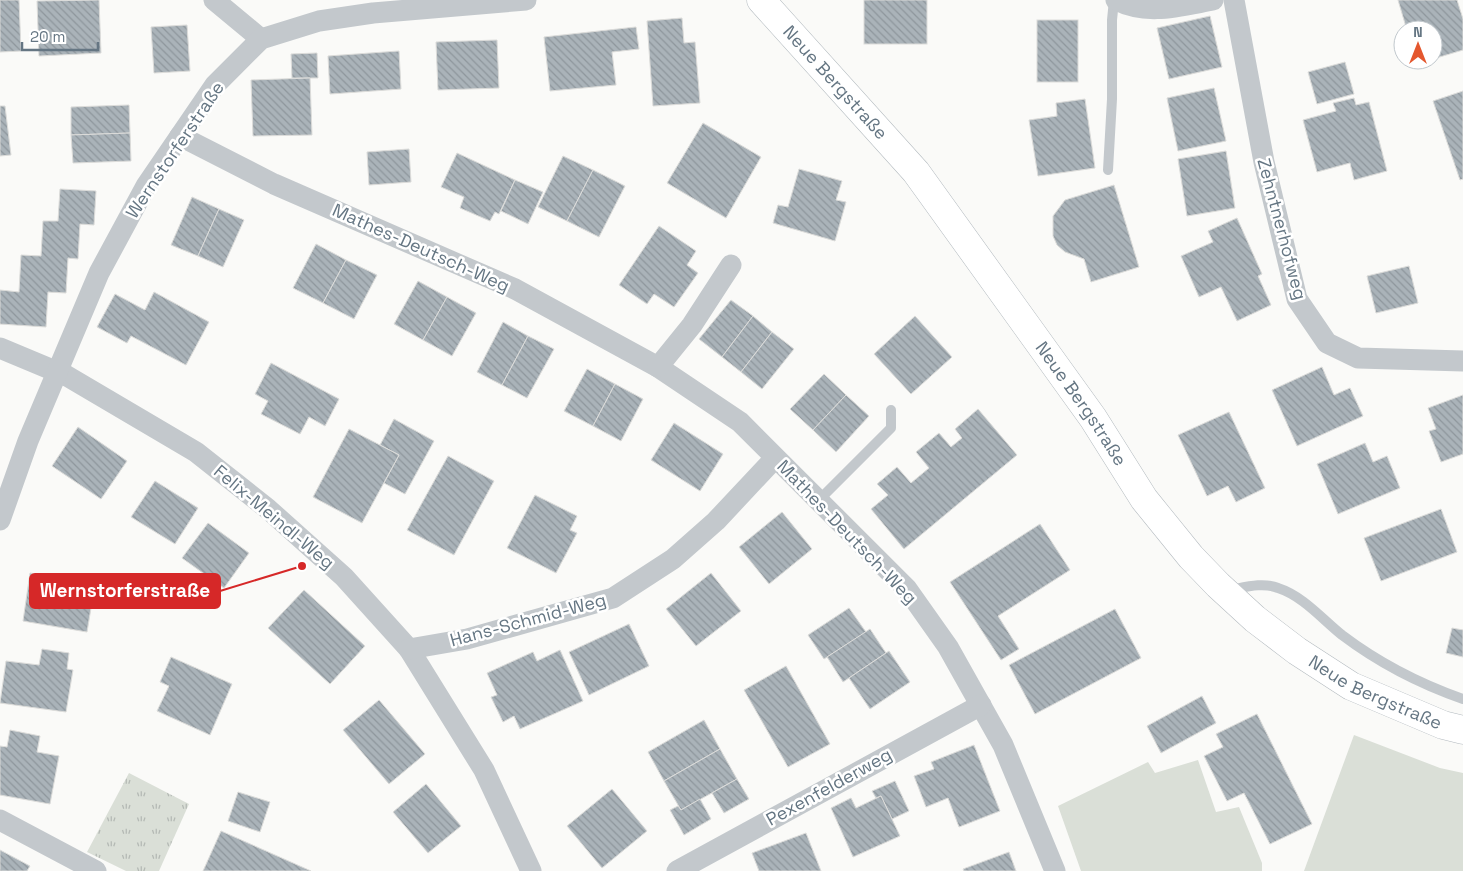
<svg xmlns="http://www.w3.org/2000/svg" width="1463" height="871" font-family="'Space Grotesk',sans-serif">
  <defs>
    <pattern id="park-tufts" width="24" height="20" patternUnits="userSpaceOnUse" patternTransform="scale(1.25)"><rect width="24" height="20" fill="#dadfd7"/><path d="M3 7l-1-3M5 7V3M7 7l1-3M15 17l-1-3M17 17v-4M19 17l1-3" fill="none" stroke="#b4b9b4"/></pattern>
    <pattern id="building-back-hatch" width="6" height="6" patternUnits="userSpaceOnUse" patternTransform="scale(1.25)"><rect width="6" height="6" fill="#aab3b9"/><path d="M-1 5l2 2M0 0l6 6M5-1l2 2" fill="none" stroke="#8e969c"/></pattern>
  </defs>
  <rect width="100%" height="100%" fill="#fafaf8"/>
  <g fill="#dadfd7">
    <polygon points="1354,735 1440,768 1463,773 1463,871 1304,871"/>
    <polygon points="1198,760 1216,812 1239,807 1262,863 1262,871 1081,871 1058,806 1148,762 1155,773"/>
  </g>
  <polygon fill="url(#park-tufts)" points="129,773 189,804 159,871 126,871 87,852"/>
  <g fill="url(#building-back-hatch)" stroke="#dcdcda">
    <polygon points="0,0 19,0 21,51 0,52"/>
    <polygon points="99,0 101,53 39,56 37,1"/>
    <rect x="864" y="0" width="63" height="44"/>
    <polygon points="1398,0 1457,0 1463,19 1463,50 1433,59 1433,30 1420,30 1418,24 1406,27"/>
    <polygon points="1210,16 1222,67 1169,79 1157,28"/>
    <polygon points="682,18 684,43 695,42 700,103 653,106 647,21"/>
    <rect x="1037" y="20" width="41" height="62"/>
    <polygon points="187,25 190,71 154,73 151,27"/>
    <polygon points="636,27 639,49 612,52 616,85 550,91 544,37"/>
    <polygon points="497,40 499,88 438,90 436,42"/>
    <polygon points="399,51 401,89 330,94 328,56"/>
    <polygon points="317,53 318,78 292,78 291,54"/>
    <polygon points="1345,62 1354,94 1317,104 1308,72"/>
    <polygon points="310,78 312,135 253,136 251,80"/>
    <polygon points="1214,88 1226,141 1178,151 1167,98"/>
    <polygon points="1463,91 1463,179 1460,180 1433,101"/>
    <polygon points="1354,98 1356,105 1369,102 1387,171 1354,180 1350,163 1317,172 1303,120 1336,111 1333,103"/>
    <polygon points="1085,99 1095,168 1038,176 1029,120 1057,116 1056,103"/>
    <polygon points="129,105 130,133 71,135 71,107"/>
    <polygon points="0,106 5,106 11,155 0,156"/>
    <polygon points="703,123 761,157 726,218 667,183"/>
    <polygon points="130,133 131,161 73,163 71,135"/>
    <polygon points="409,149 411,182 369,185 367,152"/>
    <polygon points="1226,151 1235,208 1187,216 1178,159"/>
    <polygon points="457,153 515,180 499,214 495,212 490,221 460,208 464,197 441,187"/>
    <polygon points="563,156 593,170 567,221 538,207"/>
    <polygon points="799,169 842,181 836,200 846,202 835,241 773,223 778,205 788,207"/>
    <polygon points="593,170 625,186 599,237 567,221"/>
    <polygon points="515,180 543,192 528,224 501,211"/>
    <polygon points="1114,185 1139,267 1091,282 1084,259 1065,252 1057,245 1053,236 1053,216 1065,200"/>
    <polygon points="60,189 96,191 94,225 80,224 78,259 68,258 66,293 48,292 46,327 0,324 0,290 19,292 21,255 41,256 43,221 58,221"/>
    <polygon points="192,197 219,209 198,256 171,245"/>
    <polygon points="219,209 244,220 223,267 198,256"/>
    <polygon points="1237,218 1262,274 1258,276 1271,305 1237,321 1221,287 1199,297 1181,256 1213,242 1208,231"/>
    <polygon points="659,226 696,251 687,265 698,273 674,307 654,294 647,304 619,285"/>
    <polygon points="316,244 346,260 323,303 293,288"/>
    <polygon points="346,260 377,275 354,319 323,303"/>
    <polygon points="1409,266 1418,303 1376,313 1367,276"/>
    <polygon points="418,281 447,297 423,340 394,324"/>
    <polygon points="154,292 209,322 186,365 131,336 127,343 97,327 115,294 145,310"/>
    <polygon points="447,297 476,313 452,356 423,340"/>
    <polygon points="731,300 753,316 722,357 699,339"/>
    <polygon points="753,316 772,332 741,372 722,357"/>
    <polygon points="915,316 952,357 911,394 874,354"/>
    <polygon points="503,322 528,336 502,385 477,372"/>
    <polygon points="772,332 794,349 762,389 741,372"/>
    <polygon points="528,336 554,349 527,398 502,385"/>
    <polygon points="271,363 339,399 325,426 309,417 300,434 261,414 268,401 255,394"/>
    <polygon points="1322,367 1334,395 1350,388 1363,416 1297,446 1272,390"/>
    <polygon points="587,369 615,384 593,426 564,411"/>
    <polygon points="824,374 846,395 813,430 790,409"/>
    <polygon points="615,384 643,399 621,441 593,426"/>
    <polygon points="846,395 869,416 836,452 813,430"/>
    <polygon points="1463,395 1463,454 1441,462 1429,431 1436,429 1428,408"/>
    <polygon points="978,409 1017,455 904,549 871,509 888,495 877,484 897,467 911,483 929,468 916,452 939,433 951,447 962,438 955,429"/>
    <polygon points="1229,412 1265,488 1236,502 1228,486 1207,496 1178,435"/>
    <polygon points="394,419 434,441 405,494 384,483 399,455 380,445"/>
    <polygon points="674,423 723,454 700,491 651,460"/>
    <polygon points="78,427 127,461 101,499 52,466"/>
    <polygon points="349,429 399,455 362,523 313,497"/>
    <polygon points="1365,443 1373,462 1387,456 1400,488 1338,514 1317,464"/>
    <polygon points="448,456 494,481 454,555 407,530"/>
    <polygon points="155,481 198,508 175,544 131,517"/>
    <polygon points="535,495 577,516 570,530 577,533 556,573 507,548"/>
    <polygon points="1441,509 1457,552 1381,581 1364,538"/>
    <polygon points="782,512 812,549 769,584 739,547"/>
    <polygon points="208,523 249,553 224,588 182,558"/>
    <polygon points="1040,524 1070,570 998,616 1019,649 1001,660 950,582"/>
    <polygon points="30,573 95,584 87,632 23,621"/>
    <polygon points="711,573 741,611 696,646 666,609"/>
    <polygon points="304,590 365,646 330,684 268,628"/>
    <polygon points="849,608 866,632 824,659 808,635"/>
    <polygon points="1115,609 1141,658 1035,714 1009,665"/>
    <polygon points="629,624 649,666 589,695 569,652"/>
    <polygon points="1452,628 1463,630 1463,657 1446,653"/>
    <polygon points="870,629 886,653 843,682 827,657"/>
    <polygon points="42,649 69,653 67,669 73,670 66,712 0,703 6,661 39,665"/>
    <polygon points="560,650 583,701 520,729 514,716 503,722 491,697 497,695 487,673 533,652 537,661"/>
    <polygon points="889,651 910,682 870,709 849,678"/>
    <polygon points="171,657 232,684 210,735 157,711 169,686 160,682"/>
    <polygon points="786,666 830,744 788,767 744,690"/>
    <polygon points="1202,696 1216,723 1161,753 1147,726"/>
    <polygon points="379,700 425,754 389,784 343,730"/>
    <polygon points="1257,714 1312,824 1270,844 1244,793 1227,801 1204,756 1223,747 1216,734"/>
    <polygon points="704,720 720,749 664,781 648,752"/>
    <polygon points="10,730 40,736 37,752 59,756 50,804 0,795 0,746 7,747"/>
    <polygon points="974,745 1000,811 959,827 948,798 926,807 914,776 934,769 931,762"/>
    <polygon points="720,749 737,779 681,810 664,781"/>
    <polygon points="737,779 749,799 724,813 712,793"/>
    <polygon points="895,781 909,811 892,819 881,796 876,798 872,791"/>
    <polygon points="426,784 461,826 428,853 393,812"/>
    <polygon points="612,789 647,831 602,868 567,826"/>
    <polygon points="238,792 270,802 260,832 228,821"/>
    <polygon points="881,796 900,836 853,857 831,808 851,798 856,808"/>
    <polygon points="700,799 711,819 684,835 670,810 678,806 681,810"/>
    <polygon points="221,831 311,871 203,871"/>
    <polygon points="806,833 821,871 759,871 752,853"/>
    <polygon points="0,850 30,866 27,871 0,871"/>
    <polygon points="1009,852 1016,871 964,871 963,869"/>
  </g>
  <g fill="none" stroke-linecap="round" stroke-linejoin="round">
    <g stroke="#b3babf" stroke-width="29">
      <g id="secondary">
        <path id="s1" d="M761 0 916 172 1093 418 1144 499 1191 557 1218 585 1255 619 1297 651 1351 686 1443 725 1463 730"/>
      </g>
    </g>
    <g stroke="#c3c8cc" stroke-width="10">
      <polyline points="1108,170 1112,99 1112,20 1114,0"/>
      <polyline points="818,501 891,428 891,410"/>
      <path d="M1230 590C1246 587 1263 582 1278 588 1303 596 1322 619 1342 635 1379 663 1420 684 1463 699"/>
    </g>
    <g stroke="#c3c8cc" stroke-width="21">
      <polyline points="214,0 261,39"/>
      <path d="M1116 0C1147 16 1180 6 1213 0"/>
      <polyline points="1234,0 1264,162 1297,299 1327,343 1358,358 1463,361"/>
      <polyline points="180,136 274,184 515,289 658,367 740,422 907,589 948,647 1003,745 1055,871"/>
      <polyline points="0,348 67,376 196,452 268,509 344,577 409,649 484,770 531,871"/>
      <polyline points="658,367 692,325 731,265"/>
      <polyline points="0,520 28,441 99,273 146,186 215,85 261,39 319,21 373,13 526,0"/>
      <polyline points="409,649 467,639 613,598 673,559 716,521 775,458"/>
      <polyline points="0,820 96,871"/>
      <polyline points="677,871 981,705"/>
    </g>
    <use href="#secondary" stroke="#fff" stroke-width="28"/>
  </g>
  <g text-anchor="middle" stroke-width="5" stroke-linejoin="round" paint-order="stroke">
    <g font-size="18" fill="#657683" stroke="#fff">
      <text dy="6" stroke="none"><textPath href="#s1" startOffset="111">Neue Bergstraße</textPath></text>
      <text transform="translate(175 150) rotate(-56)" y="6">Wernstorferstraße</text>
      <text transform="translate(1282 229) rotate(75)" y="6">Zehntnerhofweg</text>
      <text transform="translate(421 248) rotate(24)" y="6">Mathes-Deutsch-Weg</text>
      <text dy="6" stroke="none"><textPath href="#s1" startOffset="516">Neue Bergstraße</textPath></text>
      <text transform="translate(274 517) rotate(40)" y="6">Felix-Meindl-Weg</text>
      <text transform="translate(847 532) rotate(46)" y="6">Mathes-Deutsch-Weg</text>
      <text transform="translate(528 620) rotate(-15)" y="6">Hans-Schmid-Weg</text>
      <text dy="6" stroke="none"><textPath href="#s1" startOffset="936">Neue Bergstraße</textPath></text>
      <text transform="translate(829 787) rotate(-29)" y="6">Pexenfelderweg</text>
    </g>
  </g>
  <path fill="none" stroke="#d62828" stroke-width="2" d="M302 566L220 591"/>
  <circle fill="#d62828" stroke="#fff" stroke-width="2" cx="302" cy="566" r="5"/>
  <rect fill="#d62828" stroke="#d62828" stroke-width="2" x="30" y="574" width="190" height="34" rx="5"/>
  <g font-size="19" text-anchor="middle" font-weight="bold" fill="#fff">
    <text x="125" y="597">Wernstorferstraße</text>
  </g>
  <g transform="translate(1418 45)"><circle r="24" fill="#ffffff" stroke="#c1c8cd"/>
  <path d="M0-4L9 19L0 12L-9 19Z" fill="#e4572e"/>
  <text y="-8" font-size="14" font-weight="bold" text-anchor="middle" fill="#657683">N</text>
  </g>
  <path d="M22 42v8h76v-8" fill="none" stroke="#657683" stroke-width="2.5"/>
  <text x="30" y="42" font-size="15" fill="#657683" stroke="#ffffff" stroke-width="4" paint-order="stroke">20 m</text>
</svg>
